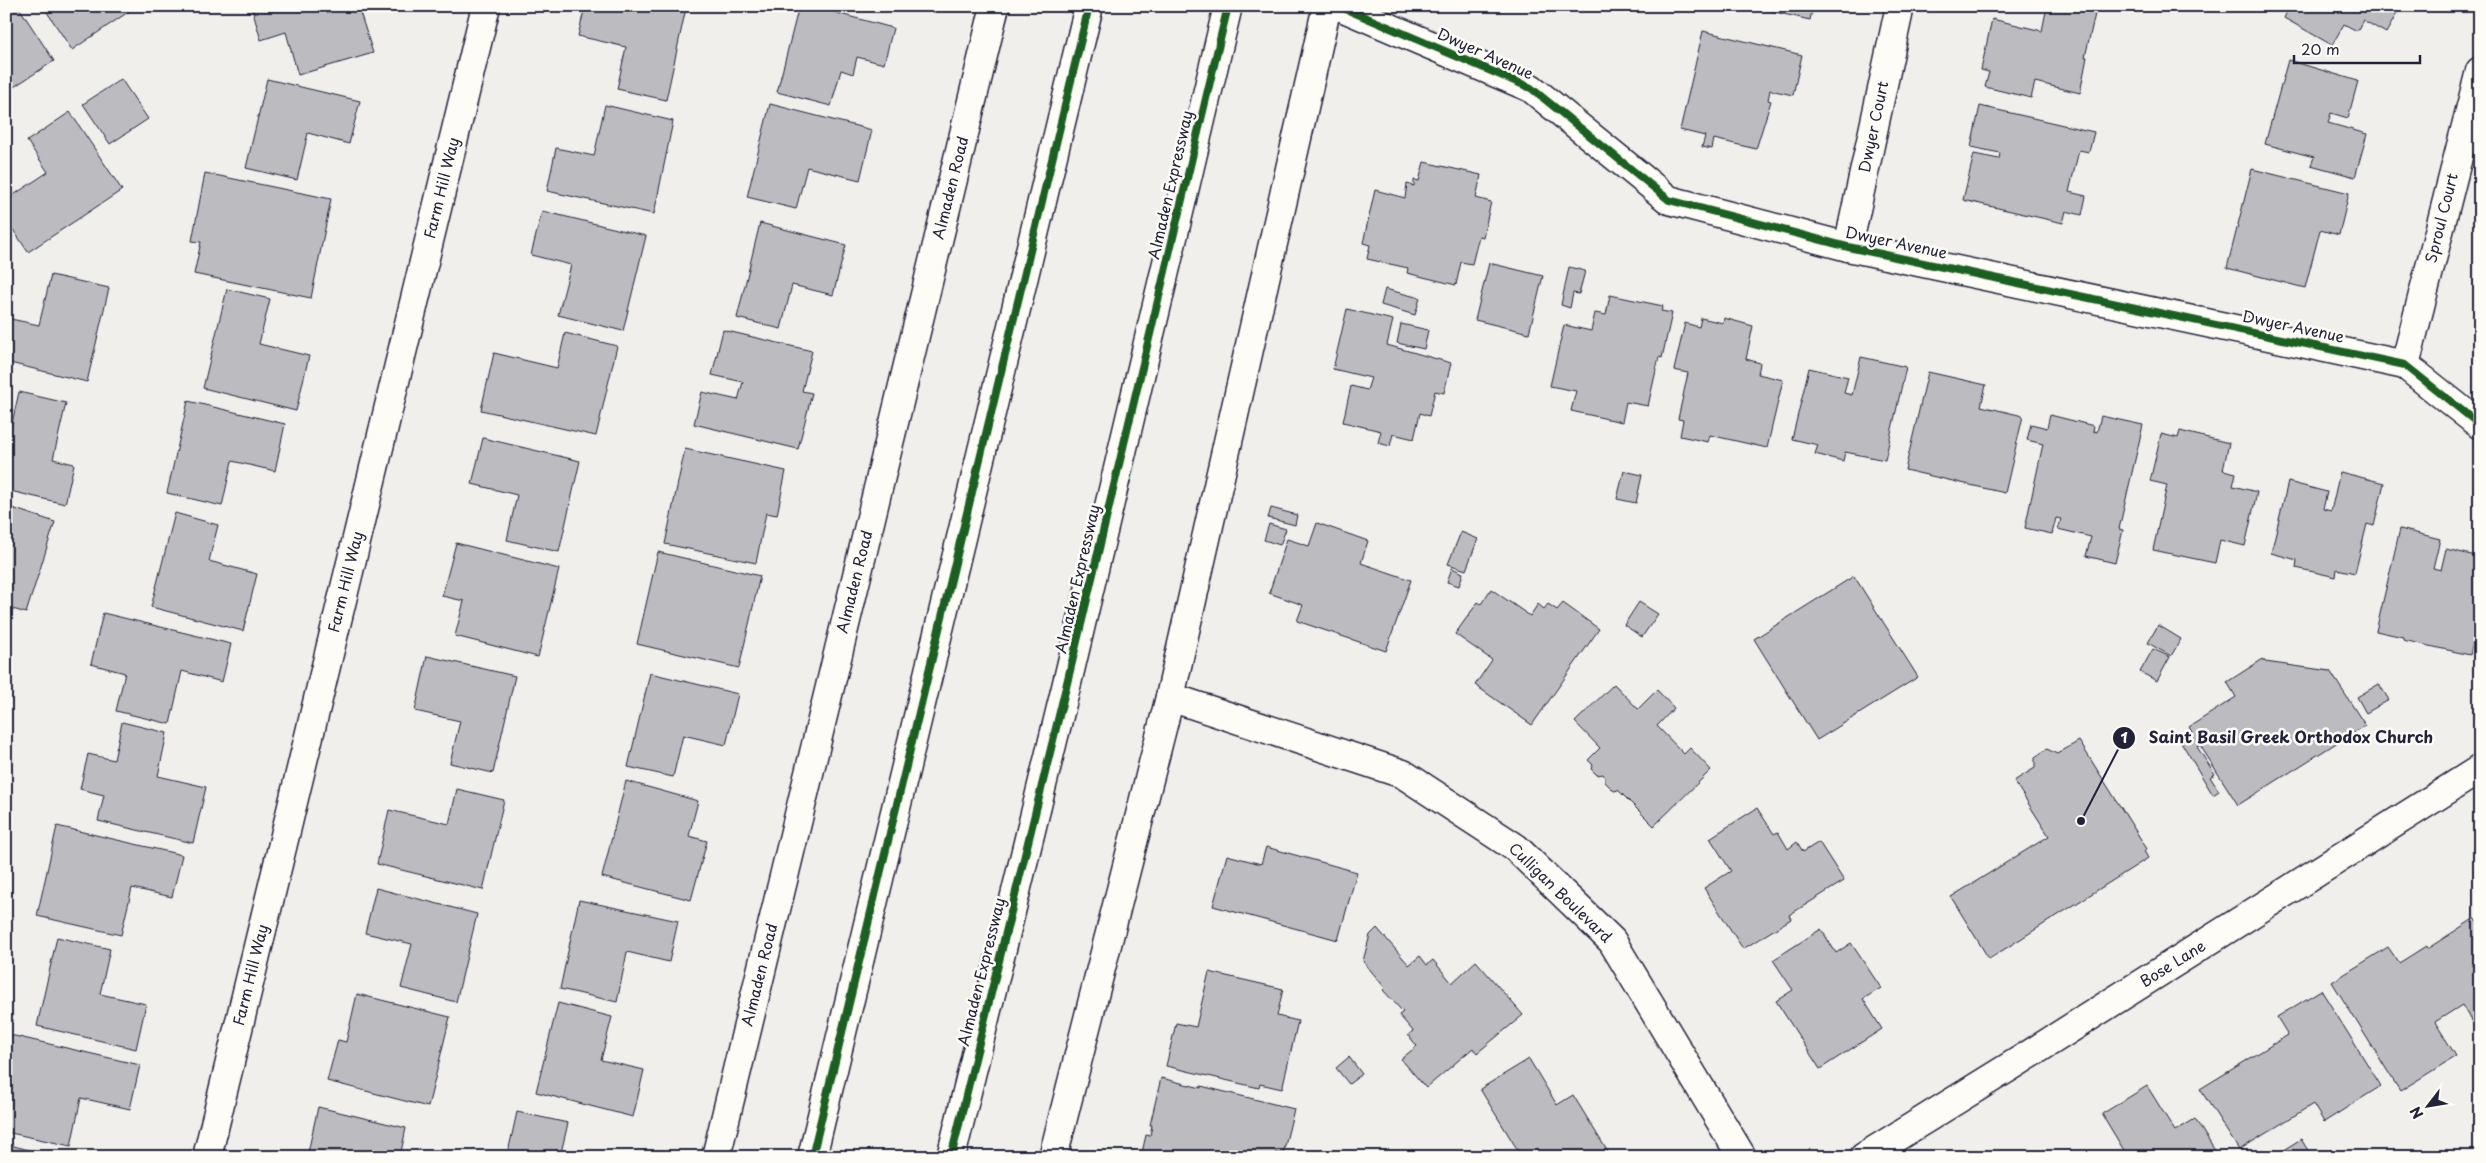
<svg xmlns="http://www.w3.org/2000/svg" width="2486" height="1163" font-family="'Playpen Sans',sans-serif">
  <rect width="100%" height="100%" fill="#f0efec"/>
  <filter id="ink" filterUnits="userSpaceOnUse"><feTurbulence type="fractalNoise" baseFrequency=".02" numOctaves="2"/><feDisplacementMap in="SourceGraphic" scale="10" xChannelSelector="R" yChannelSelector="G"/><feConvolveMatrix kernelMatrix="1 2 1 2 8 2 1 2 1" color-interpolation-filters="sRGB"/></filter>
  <g filter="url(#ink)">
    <g fill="#bcbcc0" stroke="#22223b">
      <polygon points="6,6 18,6 54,61 6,92"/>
      <polygon points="43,6 137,6 72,50"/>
      <polygon points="251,6 358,6 373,53 298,75 286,32 261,40"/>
      <polygon points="585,6 686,8 666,100 617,89 626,47 578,36"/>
      <polygon points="799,6 810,6 893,28 884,64 857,57 853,74 841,70 831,106 777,92"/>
      <polygon points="1767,6 1813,6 1810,20 1766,10"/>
      <polygon points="2047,6 2063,6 2095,14 2085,57 2087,57 2080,93 2035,82 2031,98 1985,87 1989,72 1981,70 1992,19 2042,31"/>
      <polygon points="2290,6 2401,6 2386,33 2363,20 2357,31 2344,24 2332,45 2284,18"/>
      <polygon points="1703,31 1802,55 1793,95 1770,90 1768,100 1771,101 1756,149 1714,139 1712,149 1702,147 1705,136 1680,130"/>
      <polygon points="2288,60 2358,81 2348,118 2331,113 2328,123 2367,134 2355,177 2311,165 2314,157 2265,144"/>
      <polygon points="121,79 148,119 110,144 83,104"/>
      <polygon points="267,79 360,101 349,144 308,133 297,180 246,168"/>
      <polygon points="770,104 872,130 860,180 807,167 796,209 747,197"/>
      <polygon points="605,105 673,121 654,214 547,191 556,148 594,156"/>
      <polygon points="1980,106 2094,132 2089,152 2079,150 2069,192 2086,196 2082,215 2066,211 2063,223 1963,200 1974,154 1999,159 2000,153 1971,147"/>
      <polygon points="70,112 122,190 28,252 6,219 6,200 48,172 27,141"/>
      <polygon points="1424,162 1481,175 1476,198 1491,202 1483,237 1479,236 1472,264 1461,262 1456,285 1407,273 1408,268 1367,259 1370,245 1363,243 1375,190 1405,198 1407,184 1414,186 1414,180 1419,181"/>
      <polygon points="2252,169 2349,193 2339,235 2320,230 2305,288 2227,268"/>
      <polygon points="205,173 331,199 311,298 194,274 201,242 192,241"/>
      <polygon points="542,211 646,236 623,331 558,315 571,265 531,255"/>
      <polygon points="760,223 846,245 833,295 792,285 781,329 737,318"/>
      <polygon points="1489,263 1543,276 1529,333 1475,320"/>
      <polygon points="1569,267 1585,271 1579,294 1573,293 1570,308 1561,305"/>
      <polygon points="51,275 109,288 87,382 6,362 6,318 39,325"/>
      <polygon points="227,289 270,299 259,344 309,356 296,411 203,388"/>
      <polygon points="1385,289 1420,298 1415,315 1381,305"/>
      <polygon points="1610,295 1663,306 1661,311 1672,313 1662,358 1659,357 1648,406 1626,402 1622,422 1571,411 1576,391 1550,386 1564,325 1591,331 1595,313 1606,315"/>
      <polygon points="1347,309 1393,320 1387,345 1451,363 1444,393 1435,391 1429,416 1420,413 1414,439 1393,434 1390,446 1378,443 1381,431 1343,422 1351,386 1367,390 1371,378 1333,369"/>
      <polygon points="1701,318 1723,323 1724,318 1753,326 1746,359 1760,363 1758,374 1783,380 1767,448 1710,435 1708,442 1680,436 1683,420 1678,419 1688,373 1674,370 1685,323 1699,327"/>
      <polygon points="1401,324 1428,330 1424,349 1397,343"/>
      <polygon points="723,330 812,351 802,391 812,393 798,449 694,424 702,392 738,400 743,382 712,375"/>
      <polygon points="565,333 617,346 596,436 481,410 494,353 557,368"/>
      <polygon points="1861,357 1906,367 1885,460 1845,452 1843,461 1815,454 1818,445 1792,439 1809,368 1848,377 1844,393 1852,395"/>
      <polygon points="1928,372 1986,385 1981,406 2023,416 2005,493 1905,470"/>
      <polygon points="19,392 66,403 53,459 74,464 65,504 6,490 6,431 10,432"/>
      <polygon points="188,401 285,424 275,471 232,461 222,506 167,493"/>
      <polygon points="2050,415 2094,426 2093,431 2097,432 2101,416 2143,425 2119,529 2123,530 2115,563 2086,556 2091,537 2058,529 2061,519 2056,518 2052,534 2025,528 2043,444 2027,440 2031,424 2047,428"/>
      <polygon points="2180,431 2229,443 2223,470 2236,473 2233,486 2257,492 2245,546 2220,540 2215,563 2153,550 2167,485 2150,481 2161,434 2178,438"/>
      <polygon points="483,438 580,461 559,552 507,540 517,495 472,484"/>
      <polygon points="685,449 786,471 777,515 766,513 756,563 665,544"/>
      <polygon points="1624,471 1642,475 1636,503 1617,499"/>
      <polygon points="2340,472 2384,483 2374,526 2367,524 2355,573 2337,569 2336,577 2296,568 2297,560 2271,553 2288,482 2327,492 2323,509 2331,511"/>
      <polygon points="6,506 55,522 26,613 6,607"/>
      <polygon points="1271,508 1297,515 1295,525 1268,518"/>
      <polygon points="175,513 218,525 209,561 257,574 243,631 151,607"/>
      <polygon points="1317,523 1368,541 1361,563 1411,580 1386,651 1297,621 1303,605 1269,593 1287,539 1309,546"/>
      <polygon points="1269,524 1286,529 1280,545 1264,540"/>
      <polygon points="2400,529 2440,539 2433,568 2441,570 2446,549 2480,557 2480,610 2470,655 2403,640 2403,637 2376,631"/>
      <polygon points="1461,532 1478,539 1466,570 1448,564"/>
      <polygon points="456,543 559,569 538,657 455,636 464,601 442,596"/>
      <polygon points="658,552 760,576 739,668 637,644"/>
      <polygon points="1452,568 1463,573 1459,586 1447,582"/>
      <polygon points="1854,576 1918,677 1817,740 1754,639"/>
      <polygon points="1491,589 1530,616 1538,604 1544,609 1548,604 1557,610 1563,603 1599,629 1532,725 1475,685 1492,660 1455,634 1478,602 1481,604"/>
      <polygon points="1639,602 1658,614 1642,637 1624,625"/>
      <polygon points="103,613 231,644 222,682 182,671 170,724 116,711 125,673 91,664"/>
      <polygon points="2158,625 2181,639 2171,656 2148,643"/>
      <polygon points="2153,649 2170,657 2157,681 2140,672"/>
      <polygon points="427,656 515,676 493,773 450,763 460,721 415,711"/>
      <polygon points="2263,659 2265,662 2330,671 2365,725 2238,805 2200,745 2197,747 2215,774 2210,777 2219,791 2213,795 2180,740 2192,732 2189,727 2236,697 2227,682"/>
      <polygon points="650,673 738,694 726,745 683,735 673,777 628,767"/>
      <polygon points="1614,684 1638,709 1657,690 1674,708 1657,726 1684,754 1690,748 1711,770 1654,826 1618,790 1614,791 1605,782 1605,777 1603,774 1597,775 1591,769 1593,765 1588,760 1600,748 1575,722"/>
      <polygon points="2379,684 2389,700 2366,713 2357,697"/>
      <polygon points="122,722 167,733 158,776 206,787 193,843 98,821 104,795 80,789 88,754 114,760"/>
      <polygon points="2079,741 2147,849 2144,851 2148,858 1989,959 1951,897 2049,836 2014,781 2035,768 2035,757 2047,749 2057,754"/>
      <polygon points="626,781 698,801 689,836 707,841 691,900 602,877"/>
      <polygon points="457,789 504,800 483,890 377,864 389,810 449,824"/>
      <polygon points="1757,808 1774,834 1778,832 1788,849 1797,842 1803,852 1819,842 1844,881 1789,915 1791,919 1743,949 1704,888 1731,871 1710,838"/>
      <polygon points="57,826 182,855 172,897 132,888 121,935 37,916"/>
      <polygon points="1266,847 1357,872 1338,940 1213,906 1227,855 1261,864"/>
      <polygon points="376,888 477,914 456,1002 401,988 412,944 365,933"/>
      <polygon points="579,900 678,921 669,962 627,952 617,1002 560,989"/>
      <polygon points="2475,918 2480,926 2480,1020 2473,1024 2462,1005 2435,1022 2456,1056 2400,1091 2332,982 2388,947 2399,963 2426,946 2427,949"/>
      <polygon points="1377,928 1409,965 1420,956 1427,965 1433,960 1452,983 1476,961 1523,1015 1477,1053 1473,1048 1426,1088 1401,1059 1417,1046 1408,1035 1413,1031 1399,1015 1403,1012 1383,990 1385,988 1363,961 1370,935"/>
      <polygon points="1821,929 1836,953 1851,943 1881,988 1863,999 1882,1029 1820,1069 1776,1001 1793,990 1773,960"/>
      <polygon points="57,937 110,949 100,994 146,1004 136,1049 37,1026"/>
      <polygon points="1209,972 1283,989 1277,1016 1298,1021 1282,1089 1260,1084 1259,1088 1166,1066 1176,1023 1196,1027"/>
      <polygon points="2321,990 2381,1086 2324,1122 2313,1104 2239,1150 2200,1089 2288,1035 2277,1017"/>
      <polygon points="357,994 450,1017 428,1107 327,1081 338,1040 346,1042"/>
      <polygon points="558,1003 612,1017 601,1060 644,1070 633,1117 536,1092"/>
      <polygon points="6,1034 140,1065 130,1109 81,1098 71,1146 6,1132"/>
      <polygon points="1349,1057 1362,1074 1349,1084 1336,1068"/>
      <polygon points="1529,1059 1557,1105 1573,1095 1611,1157 1522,1157 1480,1089"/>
      <polygon points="1161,1078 1201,1088 1201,1086 1294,1109 1283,1154 1275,1152 1274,1157 1141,1157 1146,1135 1150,1136 1152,1125 1150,1125"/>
      <polygon points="2147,1086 2175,1131 2195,1119 2219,1157 2128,1157 2102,1114"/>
      <polygon points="318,1107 406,1128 400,1157 307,1157"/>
      <polygon points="517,1112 568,1123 560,1157 507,1157"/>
      <polygon points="2301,1139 2312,1157 2272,1157"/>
      <polygon points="6,1144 56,1157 6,1157"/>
    </g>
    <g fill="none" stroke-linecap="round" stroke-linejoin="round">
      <g stroke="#22223b" stroke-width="31">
        <g id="minor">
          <polyline points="1339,6 1531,88 1669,200 1848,247 2405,365 2480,425"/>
          <polyline points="1848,247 1900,6"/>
          <polyline points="2405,365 2480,71"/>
          <polyline points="1170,697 1403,774 1516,848 1612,941 1742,1157"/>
          <polyline points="207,1157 486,6"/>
          <polyline points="716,1157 995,6"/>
          <polyline points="1053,1157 1170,697 1327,6"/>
          <polyline points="1864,1157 2019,1061 2480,769"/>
        </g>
      </g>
      <g stroke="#22223b" stroke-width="31">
        <g id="major">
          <polyline points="812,1157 1089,6"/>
          <polyline points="951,1157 1068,679 1228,6"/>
        </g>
      </g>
      <use href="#minor" stroke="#fdfcf7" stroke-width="28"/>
      <use href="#major" stroke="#fdfcf7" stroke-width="28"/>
      <g stroke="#fdfcf7" stroke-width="11">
        <g id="cycleway">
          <polyline points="1339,6 1531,88 1669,200 1848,247 2405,365 2480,425"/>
          <polyline points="812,1157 1089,6"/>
          <polyline points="951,1157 1068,679 1228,6"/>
        </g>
      </g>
      <use href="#cycleway" stroke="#1b5e20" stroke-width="8"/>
    </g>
  </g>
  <g text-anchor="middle" stroke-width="5" stroke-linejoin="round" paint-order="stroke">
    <g font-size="15" fill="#22223b" stroke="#fdfcf7">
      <text transform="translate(1485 54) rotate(24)" y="5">Dwyer Avenue</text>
      <text transform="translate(1874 127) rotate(-78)" y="5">Dwyer Court</text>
      <text transform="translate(1171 185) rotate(-77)" y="5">Almaden Expressway</text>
      <text transform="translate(442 188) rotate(-76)" y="5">Farm Hill Way</text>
      <text transform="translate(951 188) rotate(-76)" y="5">Almaden Road</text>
      <text transform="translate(2442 218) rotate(-76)" y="5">Sproul Court</text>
      <text transform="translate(1896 243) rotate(12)" y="5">Dwyer Avenue</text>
      <text transform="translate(2293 327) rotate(12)" y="5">Dwyer Avenue</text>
      <text transform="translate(1078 579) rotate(-77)" y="5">Almaden Expressway</text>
      <text transform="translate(346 582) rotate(-76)" y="5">Farm Hill Way</text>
      <text transform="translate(855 582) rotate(-76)" y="5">Almaden Road</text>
      <text transform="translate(1560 893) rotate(44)" y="5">Culligan Boulevard</text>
      <text transform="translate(2173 964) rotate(-32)" y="5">Bose Lane</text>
      <text transform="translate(982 972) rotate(-76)" y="5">Almaden Expressway</text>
      <text transform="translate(251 975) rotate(-76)" y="5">Farm Hill Way</text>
      <text transform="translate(760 975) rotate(-76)" y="5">Almaden Road</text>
    </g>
  </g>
  <path fill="none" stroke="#22223b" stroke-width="2" d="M2081 821L2124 738"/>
  <g fill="#22223b" stroke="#fdfcf7" stroke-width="2">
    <circle cx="2081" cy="821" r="5"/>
    <circle cx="2124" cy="738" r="12"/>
  </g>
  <g font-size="15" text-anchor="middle" font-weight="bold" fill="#fff">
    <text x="2124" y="743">1</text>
  </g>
  <g font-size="16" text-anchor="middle" font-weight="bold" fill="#22223b" stroke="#fdfcf7" stroke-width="5" stroke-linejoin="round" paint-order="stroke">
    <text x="2291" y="743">Saint Basil Greek Orthodox Church</text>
  </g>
  <rect width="2486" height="1163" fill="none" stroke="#fdfcf7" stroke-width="25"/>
  <rect x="12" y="12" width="2461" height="1138" fill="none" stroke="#22223b" stroke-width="2" filter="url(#ink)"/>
  <g transform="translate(2428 1106) rotate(239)" stroke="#fdfcf7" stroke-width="4" paint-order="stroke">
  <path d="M0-4L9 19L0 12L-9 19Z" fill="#22223b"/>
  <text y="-8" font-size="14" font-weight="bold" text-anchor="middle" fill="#22223b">N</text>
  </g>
  <path d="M2294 55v8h126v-8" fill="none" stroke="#22223b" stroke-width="2.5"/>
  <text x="2301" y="55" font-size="15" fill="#22223b" stroke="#fdfcf7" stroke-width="4" paint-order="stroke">20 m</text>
</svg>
